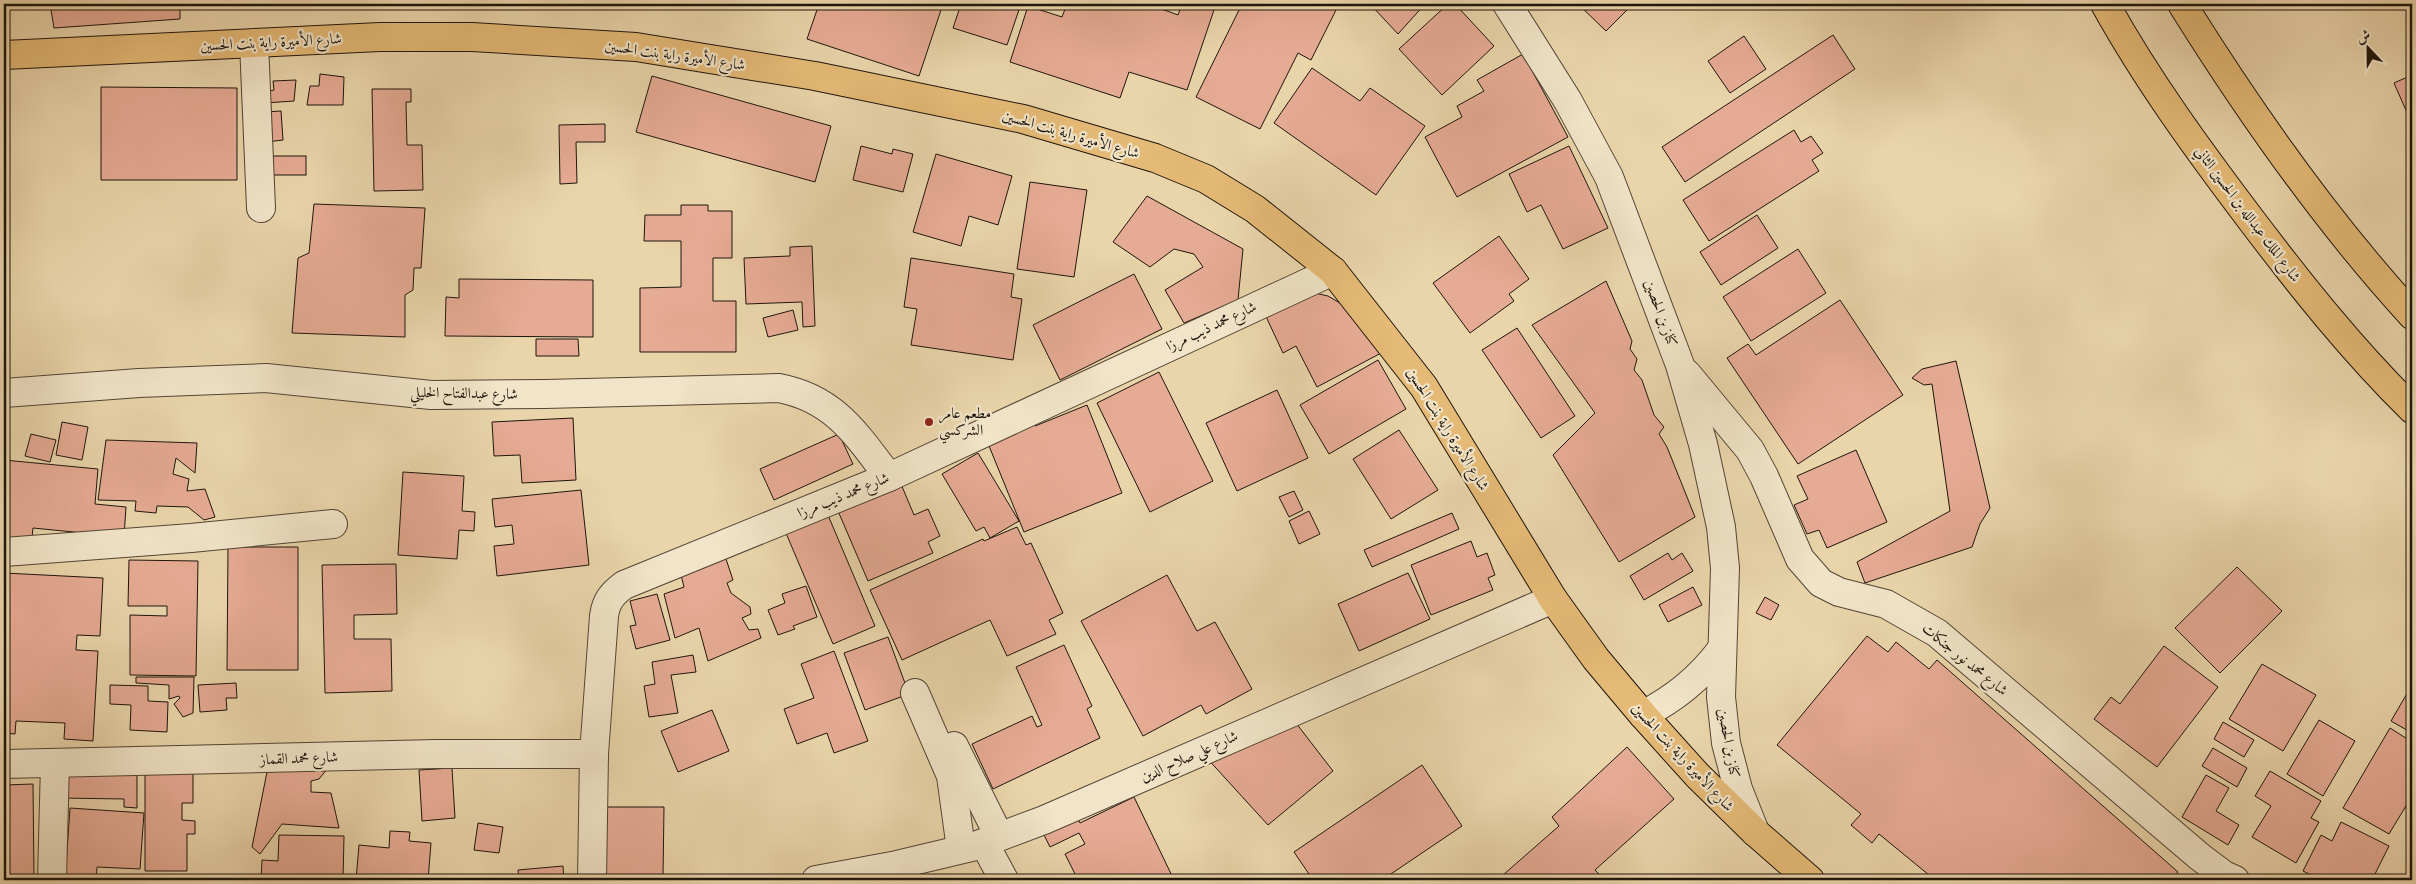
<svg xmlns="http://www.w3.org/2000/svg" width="2416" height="884" font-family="'Libre Bodoni',Amiri,serif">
  <rect width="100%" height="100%" fill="#ead5ab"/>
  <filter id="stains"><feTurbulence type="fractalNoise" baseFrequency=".004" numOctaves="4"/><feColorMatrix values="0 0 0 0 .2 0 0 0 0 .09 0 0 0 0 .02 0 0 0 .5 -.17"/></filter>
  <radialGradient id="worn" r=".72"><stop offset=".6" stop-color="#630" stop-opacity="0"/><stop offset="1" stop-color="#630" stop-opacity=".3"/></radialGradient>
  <g fill="#e6ab94" stroke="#1e150c">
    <polygon points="50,4 180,4 180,19 54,28"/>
    <polygon points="819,4 943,4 919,76 807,39"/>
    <polygon points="961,4 1021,4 1007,45 953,28"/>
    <polygon points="1067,4 1148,4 1178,15 1182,4 1216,4 1187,90 1129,72 1120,98 1010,62 1028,6 1062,17"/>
    <polygon points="1242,4 1339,4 1311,60 1298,53 1260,129 1196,97"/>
    <polygon points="1370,4 1425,4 1398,34"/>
    <polygon points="1448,4 1455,4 1494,46 1442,95 1399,49"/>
    <polygon points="1578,4 1633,4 1606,31"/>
    <polygon points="1833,35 1855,69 1685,182 1662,147"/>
    <polygon points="1744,36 1766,69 1730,93 1708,61"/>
    <polygon points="1523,54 1568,137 1457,197 1425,137 1462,117 1457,106 1484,91 1477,80"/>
    <polygon points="1312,68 1360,101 1370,88 1425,126 1376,195 1274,123"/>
    <polygon points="320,74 344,77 343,105 307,105 310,86 319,86"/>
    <polygon points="2412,75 2412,124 2394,83"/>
    <polygon points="652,76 831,126 815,182 636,132"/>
    <polygon points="296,80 294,101 265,103 266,92 274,90 273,81"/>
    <polygon points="101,87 237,88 237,180 101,180"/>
    <polygon points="372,89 411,89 411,102 406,102 407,145 422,145 423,190 374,191"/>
    <polygon points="281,111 283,140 266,142 264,112"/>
    <polygon points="605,124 605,142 576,142 577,183 560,184 559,125"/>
    <polygon points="1794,130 1801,142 1811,136 1823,153 1812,160 1819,171 1709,241 1683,200"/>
    <polygon points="861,146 892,154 893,149 913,154 903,192 853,180"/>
    <polygon points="1569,146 1608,228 1563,249 1541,205 1527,212 1509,174"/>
    <polygon points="936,154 1012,176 998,225 969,216 961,246 913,232"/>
    <rect x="267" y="156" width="39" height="19"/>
    <polygon points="1030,182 1087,190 1074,277 1017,269"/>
    <polygon points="1147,196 1243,249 1238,300 1184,323 1165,290 1203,267 1194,254 1174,249 1150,267 1113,242"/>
    <polygon points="314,204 425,208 421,268 414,268 413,290 405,295 405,337 292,333 298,258 309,253"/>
    <polygon points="681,205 708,205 708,211 732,211 732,258 713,258 713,301 736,301 736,352 640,352 640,288 681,287 681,241 644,241 645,215 681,215"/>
    <polygon points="1757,215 1778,248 1721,285 1700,252"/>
    <polygon points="1499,236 1529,279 1509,294 1514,301 1470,333 1433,283"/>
    <polygon points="812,246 815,326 803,327 802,302 746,304 744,258 790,256 790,247"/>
    <polygon points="1798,249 1826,293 1751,341 1723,297"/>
    <polygon points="911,258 1014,274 1011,297 1022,299 1013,360 911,345 917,309 904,307"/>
    <polygon points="1134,274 1162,329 1060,380 1033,325"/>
    <polygon points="459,279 593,280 593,337 445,336 446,297 459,298"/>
    <polygon points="1606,281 1632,341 1630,349 1637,359 1634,370 1642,380 1654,415 1664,427 1659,434 1667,447 1695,517 1619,562 1553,455 1595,413 1532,325"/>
    <polygon points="1306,291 1328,296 1352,310 1383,352 1317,387 1296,346 1283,353 1262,308"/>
    <polygon points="1840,300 1903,395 1798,464 1727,358 1748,344 1756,355"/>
    <polygon points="793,310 798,330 768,337 763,318"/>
    <polygon points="1517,328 1575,416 1541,438 1482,350"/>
    <polygon points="536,339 578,339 579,356 536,356"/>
    <polygon points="1378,360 1406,409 1329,454 1300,405"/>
    <polygon points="1956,361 1990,508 1980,524 1972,547 1865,583 1857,562 1950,511 1932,384 1924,385 1912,378 1922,369"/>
    <polygon points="1159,372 1213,481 1150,512 1097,403"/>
    <polygon points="1277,390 1308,458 1237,491 1206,423"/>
    <polygon points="1087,405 1122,493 1024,532 987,441 1031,416 1035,426"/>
    <polygon points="573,418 576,480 522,483 520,455 494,456 492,422"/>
    <polygon points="62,422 88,427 82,460 56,455"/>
    <polygon points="1399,430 1438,490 1391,519 1353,459"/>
    <polygon points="31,434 56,440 50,462 25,456"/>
    <polygon points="839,434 853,464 774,500 760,469"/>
    <polygon points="106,440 197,443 195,473 176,458 173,474 189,479 187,491 205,489 215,517 204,520 188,507 157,506 156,513 135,511 136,501 98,500"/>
    <polygon points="1856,450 1887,522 1827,548 1819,530 1807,534 1794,505 1808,499 1797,476"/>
    <polygon points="978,453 1019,521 990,538 984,527 976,531 942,474"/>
    <polygon points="4,460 98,469 95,504 126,507 124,537 33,528 31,547 4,545"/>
    <polygon points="403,472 464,476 462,511 475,512 474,531 459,530 457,559 398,555"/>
    <polygon points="901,484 914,515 928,509 940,536 928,542 933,553 868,581 838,511"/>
    <polygon points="581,490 589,565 497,576 494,546 514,544 512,525 495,527 492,499"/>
    <polygon points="1294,491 1303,510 1289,517 1279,497"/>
    <polygon points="825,508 875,626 833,644 783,526"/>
    <polygon points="1309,511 1320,534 1299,544 1289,521"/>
    <polygon points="1452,513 1459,529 1372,567 1364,550"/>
    <polygon points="1017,527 1026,545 1031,543 1063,613 1049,620 1056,634 1007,656 990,620 902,660 870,590 983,539 984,541"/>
    <polygon points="1471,541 1477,557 1487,553 1495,575 1488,578 1493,590 1431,615 1411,565"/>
    <polygon points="228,547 298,547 298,670 227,670"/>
    <polygon points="724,553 733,580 727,583 731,593 750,607 751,614 742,618 749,630 758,629 761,638 708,661 699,628 675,638 664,594 684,587 680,571"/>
    <polygon points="1668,553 1672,560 1682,553 1693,571 1644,600 1630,576"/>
    <polygon points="129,560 198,561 196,676 130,675 130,615 167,616 167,606 128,606"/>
    <polygon points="396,564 397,614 354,615 354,639 391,639 392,691 325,693 322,565"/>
    <polygon points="2237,567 2282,611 2220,673 2175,628"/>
    <polygon points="4,573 103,578 100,636 77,635 76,650 98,651 93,741 64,739 65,723 16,721 15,734 4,733"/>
    <polygon points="1408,573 1430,619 1359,651 1338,604"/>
    <polygon points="1167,575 1197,631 1215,622 1252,689 1206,714 1201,705 1143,736 1081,621"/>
    <polygon points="806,586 817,617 793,626 795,629 778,635 768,610 785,603 782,594"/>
    <polygon points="1693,587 1702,605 1668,622 1659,605"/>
    <polygon points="657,594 670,640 636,649 630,626 636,625 630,601"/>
    <polygon points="1765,597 1779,605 1771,620 1756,613"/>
    <polygon points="1867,636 1888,652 1896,642 1929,669 1937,660 2178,872 2171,880 1935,880 1879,834 1872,843 1851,825 1861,814 1777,745"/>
    <polygon points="888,637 909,694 865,710 844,653"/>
    <polygon points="1064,645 1092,706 1087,709 1100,738 993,789 972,744 1032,716 1037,727 1042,725 1016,667"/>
    <polygon points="2164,646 2218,687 2157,767 2094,719 2111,697 2120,704"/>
    <polygon points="834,651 868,741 834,753 827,733 797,744 784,709 814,698 801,664"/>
    <polygon points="693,655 696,672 671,675 678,713 649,717 644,686 655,684 652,662"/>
    <polygon points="2262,664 2316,695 2283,751 2229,719"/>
    <polygon points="136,677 194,677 193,713 183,717 174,704 180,698 179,696 169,699 169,685 136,683"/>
    <polygon points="236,683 237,698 226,698 227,710 200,712 198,685"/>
    <polygon points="110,685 148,686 148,701 168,702 167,732 130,730 131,705 110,704"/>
    <polygon points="2412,685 2412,733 2391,721"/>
    <polygon points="712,710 729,751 678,772 661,731"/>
    <polygon points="1289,714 1333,771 1268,825 1205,756"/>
    <polygon points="2319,720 2355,741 2323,796 2287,774"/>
    <polygon points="2223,722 2254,740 2244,757 2214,739"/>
    <polygon points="2390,728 2412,742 2412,796 2389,834 2343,808"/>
    <polygon points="1627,747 1674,799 1595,870 1605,880 1507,880 1503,875 1559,826 1552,817"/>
    <polygon points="2213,748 2247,768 2237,787 2202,766"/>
    <polygon points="193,764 193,803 182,803 182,820 195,821 195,834 187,834 187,871 145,871 145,765"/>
    <polygon points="1422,765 1462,826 1382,880 1313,880 1294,852"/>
    <polygon points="328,768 319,779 311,781 311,792 331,793 339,828 282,824 260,854 252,847 267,772"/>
    <polygon points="452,768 455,818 422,821 419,770"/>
    <polygon points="60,771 137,771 137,808 124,807 124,799 60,798"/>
    <polygon points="2270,771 2321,801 2311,818 2319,822 2296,863 2252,837 2271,806 2255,796"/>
    <polygon points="2206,775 2229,788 2216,811 2239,825 2228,845 2182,817"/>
    <polygon points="33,784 34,880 4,880 4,785"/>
    <polygon points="1134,797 1174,880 1078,880 1065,854 1085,844 1079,833 1050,847 1042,831 1076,815 1080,823"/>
    <polygon points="595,807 664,807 663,877 594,877"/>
    <polygon points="70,808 144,813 140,869 97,867 96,880 65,880"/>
    <polygon points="2341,822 2389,846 2372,880 2321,880 2303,871 2321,835 2332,841"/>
    <polygon points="478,823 503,827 499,853 474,850"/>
    <polygon points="390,831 410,832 409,841 431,843 428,880 356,880 359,845 389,848"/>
    <polygon points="279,835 344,836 343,880 261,880 262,860 278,861"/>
    <polygon points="563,866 564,880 519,880 518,870"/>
  </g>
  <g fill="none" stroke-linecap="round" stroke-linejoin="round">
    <g stroke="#514534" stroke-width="30">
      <g id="minor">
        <polyline points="1507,4 1568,101 1609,177 1680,365 1703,444 1721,527 1725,568 1721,697 1726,743 1738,789 1755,832"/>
        <polyline points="254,43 261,208"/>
        <polyline points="1687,374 1750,450 1764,476 1800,559 1821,583 1839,592 1886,604 1937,633 2200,857 2224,875 2235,880"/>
        <path d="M4 393 139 383 266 378 431 395 545 394 779 388C835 399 856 434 889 477"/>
        <polyline points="4,552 191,538 333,524"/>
        <polyline points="915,693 951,776 961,849"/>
        <path d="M1643 715C1675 698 1699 679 1721 650"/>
        <polyline points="954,746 999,836"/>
        <polyline points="4,764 436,754 594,754"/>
        <polyline points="984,843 1004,880"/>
        <polyline points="52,880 55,763"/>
        <path d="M592 880 594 754 604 616C606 601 612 594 624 585L889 477 1333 271"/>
        <polyline points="816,880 892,866 972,847 1044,820 1553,599"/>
      </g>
    </g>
    <g stroke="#1e150c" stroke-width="30">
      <polyline id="major" points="4,55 380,37 472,37 636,47 815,76 1023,119 1155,158 1206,179 1255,209 1333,271 1424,387 1553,599 1596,659 1643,715 1697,775 1755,832 1810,880"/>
    </g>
    <g stroke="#1e150c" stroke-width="30">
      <g id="highway">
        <path d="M2105 4C2147 80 2199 151 2252 221 2302 287 2353 351 2412 409"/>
        <path d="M2182 4C2250 113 2325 220 2412 315"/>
      </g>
    </g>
    <use href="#minor" stroke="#f1e4c8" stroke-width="28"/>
    <use href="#major" stroke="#e5ba76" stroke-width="28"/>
    <use href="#highway" stroke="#e5ba76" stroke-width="28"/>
  </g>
  <circle fill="#8f2418" stroke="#f1e4c8" stroke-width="2" cx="929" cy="422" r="5"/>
  <g text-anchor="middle" stroke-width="4.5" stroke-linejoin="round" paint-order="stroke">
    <g font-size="15" fill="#1e150c" stroke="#f1e4c8">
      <text transform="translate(271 42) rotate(-3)" y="5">شارع الأميرة راية بنت الحسين</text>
      <text transform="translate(675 55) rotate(8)" y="5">شارع الأميرة راية بنت الحسين</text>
      <text transform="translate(1071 134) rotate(16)" y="5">شارع الأميرة راية بنت الحسين</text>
      <text transform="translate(2248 214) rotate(53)" y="5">شارع الملك عبدالله بن الحسين الثاني</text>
      <text transform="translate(1661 313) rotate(70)" y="5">كناز بن الحصين</text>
      <text transform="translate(1211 326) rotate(-25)" y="5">شارع محمد ذيب مرزا</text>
      <text transform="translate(464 393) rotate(1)" y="5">شارع عبدالفتاح الخليلي</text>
      <text transform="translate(1448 429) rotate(58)" y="5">شارع الأميرة راية بنت الحسين</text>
      <text transform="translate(843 495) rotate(-22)" y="5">شارع محمد ذيب مرزا</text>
      <text transform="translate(1965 659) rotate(39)" y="5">شارع محمد نور جنكات</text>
      <text transform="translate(1729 743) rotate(80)" y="5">كناز بن الحصين</text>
      <text transform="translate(1189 756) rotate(-24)" y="5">شارع علي صلاح الدين</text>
      <text transform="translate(1683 757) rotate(47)" y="5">شارع الأميرة راية بنت الحسين</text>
      <text transform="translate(299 758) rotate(-2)" y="5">شارع محمد القماز</text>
    </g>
    <g font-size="15" fill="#1e150c" stroke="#f1e4c8" text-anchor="start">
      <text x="939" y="418">مطعم عامر<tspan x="939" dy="17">الشركسي</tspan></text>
    </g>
  </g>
  <rect width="2416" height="884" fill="none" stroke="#ead5ab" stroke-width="20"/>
  <rect x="5" y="5" width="2406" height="874" fill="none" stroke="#1e150c" stroke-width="2.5"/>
  <rect x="10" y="10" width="2396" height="864" fill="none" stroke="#1e150c"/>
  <g transform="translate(2368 48) rotate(338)" stroke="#f1e4c8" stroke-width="4" paint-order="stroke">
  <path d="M0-4L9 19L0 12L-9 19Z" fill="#1e150c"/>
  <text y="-8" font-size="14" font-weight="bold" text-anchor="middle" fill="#1e150c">ش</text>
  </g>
  <rect width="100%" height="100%" filter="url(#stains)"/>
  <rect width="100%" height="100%" fill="url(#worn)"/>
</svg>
